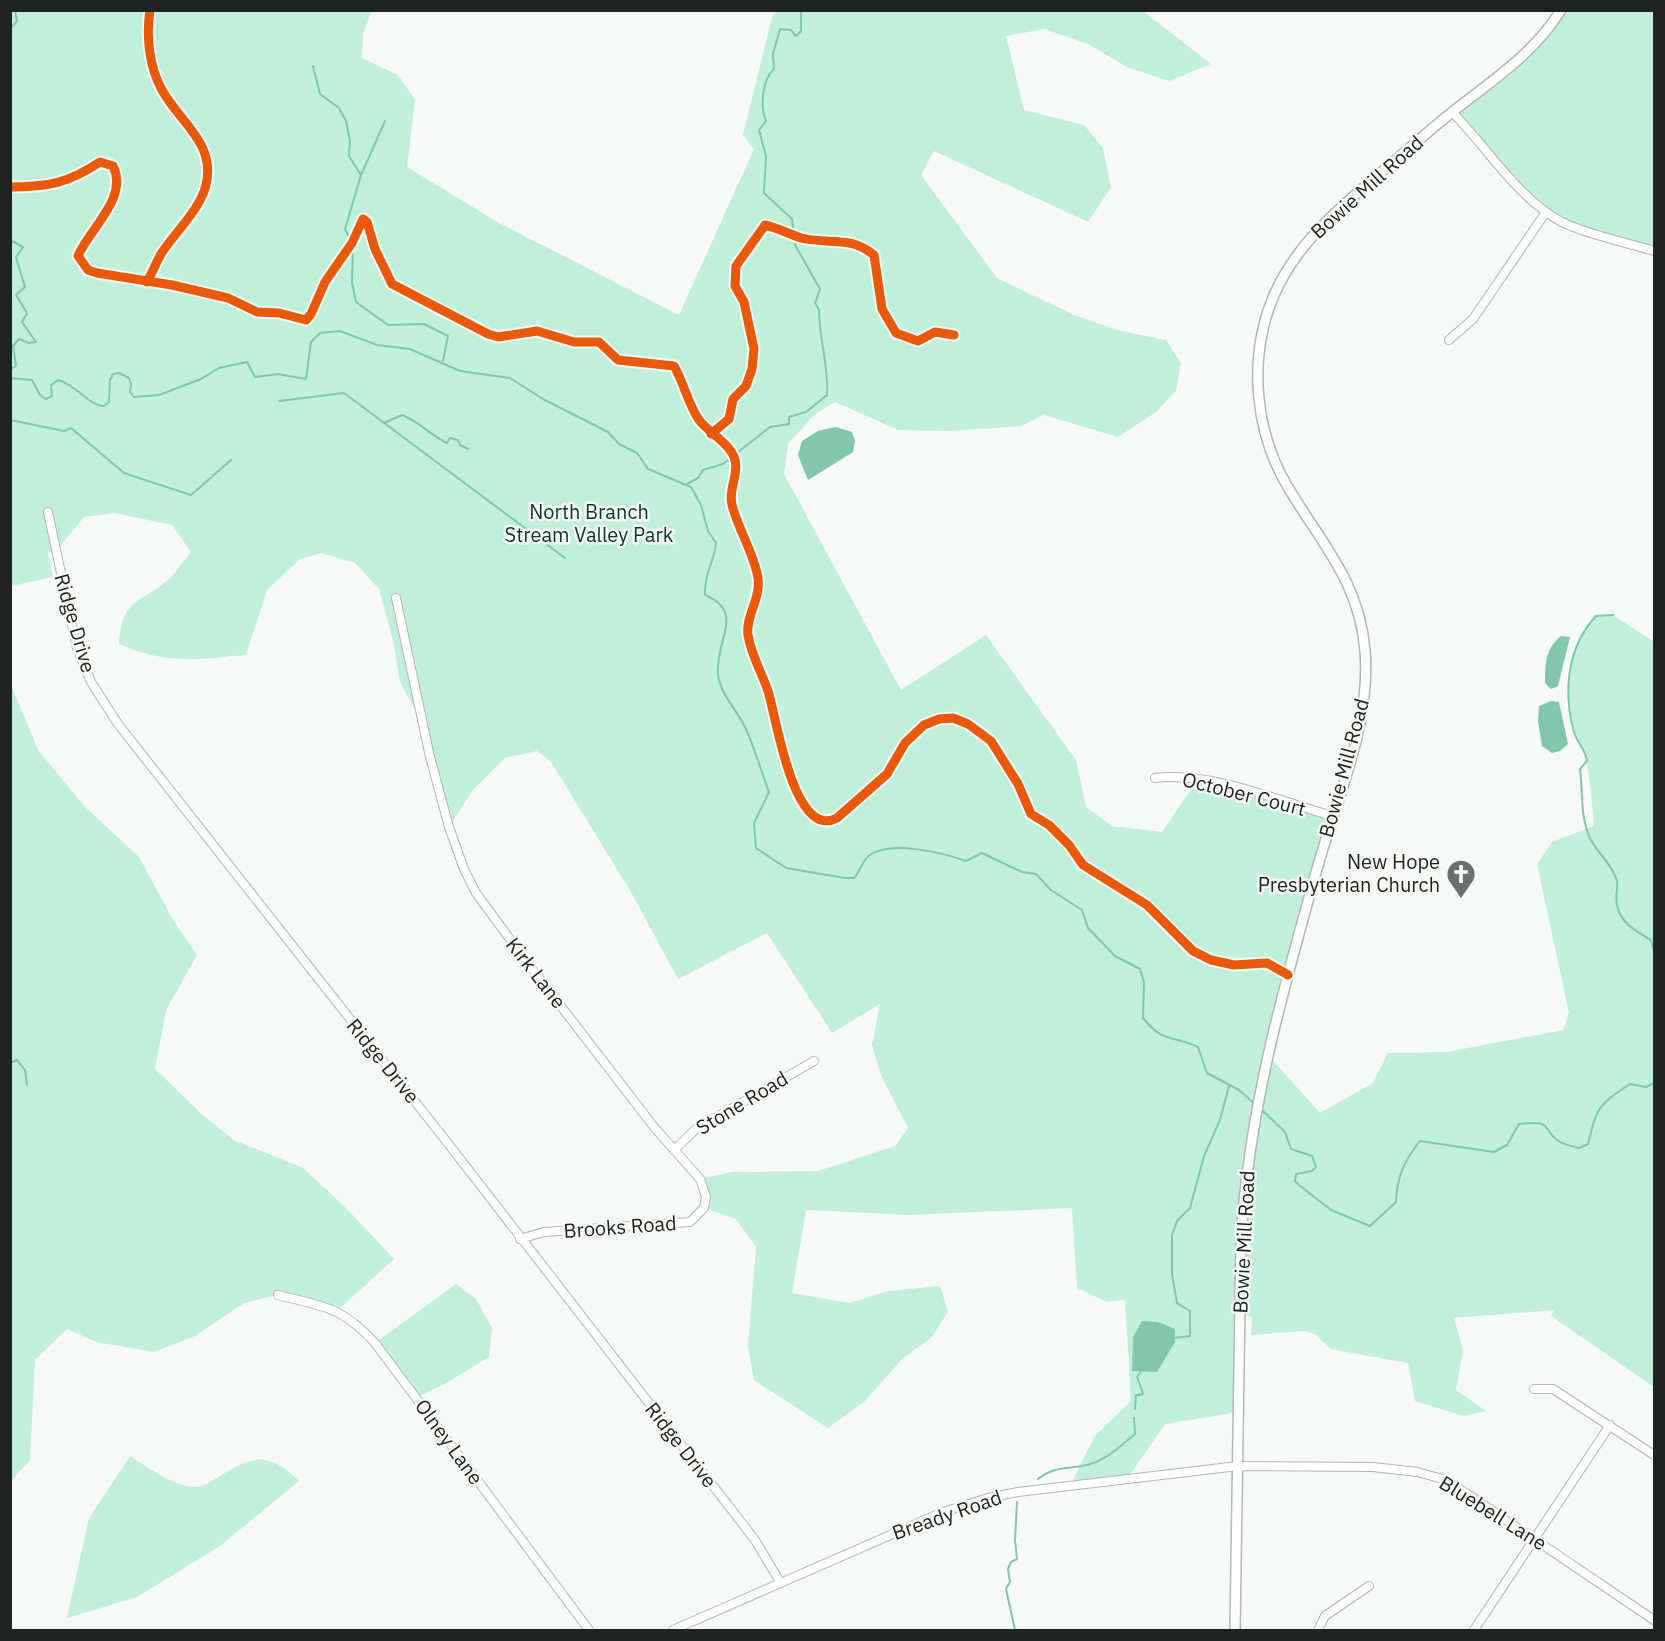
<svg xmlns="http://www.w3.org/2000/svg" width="1665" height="1641" font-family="'IBM Plex Sans',sans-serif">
  <rect width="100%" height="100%" fill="#f6f9f7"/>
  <g fill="#c1efda">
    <path d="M10 11H372L363 34 362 58 398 75 415 100 407 167 499 223 679 315 754 149 743 135 772 17 776 11H1143L1211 64 1169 81 1127 67 1088 44 1044 29 1006 36 1024 110 1084 125 1103 148 1111 187 1088 222 934 151 921 175 997 278 1074 315 1121 331 1166 340 1181 363 1176 391 1156 412 1118 437 1044 415 1021 426 951 431 898 430 835 402 814 415 788 444 784 474 901 690 986 635 1076 760 1086 807 1112 826 1162 832 1198 779 1332 816 1267 1054 1320 1113 1373 1083 1388 1053 1447 1052 1563 1030 1569 1013 1537 864 1552 842 1594 826C1592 802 1590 776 1585 752 1584 745 1576 740 1574 733 1561 694 1567 646 1596 616L1613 615 1654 642V1387L1551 1316 1554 1310 1454 1318 1463 1350 1456 1390 1486 1411 1464 1416 1415 1401 1408 1363 1331 1349 1315 1334 1305 1331 1251 1335 1252 1317 1240 1314 1239 1412 1165 1424 1127 1479 1070 1486 1094 1437 1131 1401 1125 1300 1107 1302 1077 1288 1072 1208 908 1215 806 1210 792 1293 850 1303 888 1291 940 1286 948 1312 931 1338 902 1359 865 1401 828 1428 754 1380 748 1346 756 1247 736 1219 704 1208 700 1179 732 1172 818 1171 895 1146 908 1128 881 1075 872 1045 880 1004 832 1033 767 933 678 979 631 892 551 762 537 751 505 758 472 791 449 827 421 719 400 682 393 640 379 589 355 563 321 553 300 559 267 590 246 655C197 659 166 665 119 644 122 596 142 604 170 578 178 570 184 560 191 552L172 525 115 513 84 517 56 551 48 552 53 577 11 586Z"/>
    <polygon points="1561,11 1654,11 1654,251 1563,223 1546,212 1452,112 1512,66"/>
    <polygon points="10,682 38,750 84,806 139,857 173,920 197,955 166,1010 155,1069 205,1117 234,1140 303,1168 346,1208 394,1259 337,1311 278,1295 244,1303 195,1336 154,1352 96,1342 67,1329 35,1360 30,1460 11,1481"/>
    <polygon points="456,1284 476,1299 492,1328 489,1357 443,1385 416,1397 375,1343"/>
    <path d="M130 1456C149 1468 174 1487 197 1487 204 1486 212 1481 218 1477 253 1456 267 1450 299 1481L220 1546 137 1597 67 1618 89 1518Z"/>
  </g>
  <g fill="#82c7ab">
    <polygon points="836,427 852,432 855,441 853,452 808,480 798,455 802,441 818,431"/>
    <path d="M1561 636 1570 637 1558 686 1551 689 1545 683C1545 664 1545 649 1561 636Z"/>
    <polygon points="1551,701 1559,702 1568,744 1560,751 1552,753 1542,746 1538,721 1539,706"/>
    <polygon points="1142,1321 1158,1322 1175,1329 1175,1342 1157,1372 1132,1371 1133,1337"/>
  </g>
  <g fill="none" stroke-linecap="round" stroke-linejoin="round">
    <g stroke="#82c7ab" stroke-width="2">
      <polyline points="10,29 17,21 15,10"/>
      <polyline points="313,66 320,94 339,108 346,121 350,141 349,156 361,175"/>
      <polyline points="385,121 361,175 345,229 353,246 352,283 356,302 388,325 424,324 448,336 443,361"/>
      <polyline points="10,240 23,247 16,257 25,287 16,295 27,313 22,322 36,342 29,343 19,339 13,346 16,366 10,369"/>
      <path d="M10 378 32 380 40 395 46 399 52 396 51 385 58 380C77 385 89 406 104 406L109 402 110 380 113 374 119 373 129 378 131 384 130 392 134 397 159 395 201 379 219 368 247 362 255 377 278 374 306 379 311 342 320 333 340 331 377 345 410 349 460 371 510 378 543 399 608 432 619 444 637 453 648 469 691 487 701 505 708 531 716 543C714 563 704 574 705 595 746 612 715 640 718 674 720 694 737 710 745 727 755 748 761 771 769 792L754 823 756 848 786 868 845 878H854C860 872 863 859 870 855 892 840 943 853 966 861L982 853 1022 872 1036 874 1051 890 1082 910 1088 928 1115 956 1140 969 1144 982 1143 1018C1164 1044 1171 1034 1198 1047L1207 1073 1239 1090 1255 1104"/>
      <polyline points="279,401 344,393 565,558"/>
      <polyline points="10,420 64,431 71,428 124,473 191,495 231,460"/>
      <path d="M384 423 402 415C420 422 430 435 447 443L450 438 458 440 460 445 468 449"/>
      <path d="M687 484 698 478 703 470 723 464 770 427 789 424V417L806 412 827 395C829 366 819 339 819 310L815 303 820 289 795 245 792 219 764 193 766 156 759 130 766 121C760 107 762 80 774 69L773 54 780 29 791 30 796 36 801 31V10"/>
      <path d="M1613 615 1596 616C1567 647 1563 692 1574 732 1577 743 1585 748 1587 761L1580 769C1583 791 1580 817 1590 838 1597 853 1613 865 1617 881 1618 889 1615 897 1617 905 1620 923 1637 932 1651 940L1654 951"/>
      <polyline points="10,1063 17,1060 25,1070 27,1085"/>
      <path d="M1261 1109 1285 1132 1291 1149 1312 1156 1316 1167 1312 1171 1296 1174 1295 1181 1299 1185 1331 1210 1370 1226 1396 1202C1397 1177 1404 1161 1420 1141L1494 1152 1507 1145 1519 1124C1556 1120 1539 1128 1560 1142 1565 1145 1573 1146 1579 1148L1588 1144C1597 1107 1598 1105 1630 1084L1646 1087 1654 1083"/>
      <polyline points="1174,1338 1190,1336 1190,1311 1177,1303 1172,1274 1172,1235 1177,1221 1190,1208 1204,1156 1220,1120 1229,1086"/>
      <polyline points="1135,1409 1136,1395 1141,1395 1143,1393 1137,1377 1141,1371"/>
      <path d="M1038 1479C1054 1466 1068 1469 1087 1465 1105 1461 1121 1446 1135 1434L1134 1418"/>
      <polyline points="1015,1630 1006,1589 1010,1582 1008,1569 1011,1562 1017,1559 1015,1540 1017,1502"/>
    </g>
    <g stroke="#b3b6b4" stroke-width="10">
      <g id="minor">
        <path d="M1452 112C1486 146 1519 200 1562 222 1588 235 1626 242 1654 251"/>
        <polyline points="1449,340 1473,319 1546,212"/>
        <polyline points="48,512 77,648 91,682 118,724 450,1146 755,1540 780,1582"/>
        <polyline points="396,598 430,757 449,827 464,869 476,893 526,961 654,1127 700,1179 706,1197 704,1208 690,1222 544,1232 520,1239"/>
        <path d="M1155 778C1210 771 1279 801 1332 816"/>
        <polyline points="674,1150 696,1129 814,1061"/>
        <path d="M278 1295C325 1307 341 1306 375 1343L589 1630"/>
        <polyline points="1534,1389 1553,1389 1654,1455"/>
        <polyline points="673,1630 943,1512 988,1498 1018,1492 1238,1466 1373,1467 1417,1472 1443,1479 1469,1495 1654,1620"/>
        <polyline points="1318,1630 1325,1616 1369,1586"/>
        <polyline points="1474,1630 1610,1425"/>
      </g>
    </g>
    <g stroke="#b3b6b4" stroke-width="12">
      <path id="tertiary" d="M1235 1630 1241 1238C1249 1108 1284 986 1319 862 1339 794 1371 722 1365 651 1360 583 1322 544 1289 489 1255 433 1248 361 1272 300 1295 243 1340 208 1385 169 1410 148 1434 126 1460 106 1496 78 1536 51 1561 10"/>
    </g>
    <use href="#minor" stroke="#fefefe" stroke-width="8"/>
    <use href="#tertiary" stroke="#fefefe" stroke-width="9"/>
    <g stroke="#f5faf7" stroke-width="13">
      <g id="cycleway">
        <path d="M10 187C49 187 68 183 100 162L113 166C129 198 89 229 78 256L88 270 97 273 172 285 228 298 257 312 279 313 306 320 311 314 325 282 352 243 363 219 367 222 375 249 392 284 488 334 498 337 537 331 574 342H599L618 360 674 366C684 383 688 404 699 420 709 433 731 444 735 460 739 475 728 489 732 505 738 529 754 553 758 578 761 598 745 618 748 635 751 655 762 673 768 691 776 715 793 841 837 818L887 774 905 743 924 725 939 719 953 718 968 724 991 741 1018 784 1031 814 1049 825 1069 845 1083 865 1147 905 1193 951 1211 960 1234 965 1267 963 1288 975"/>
        <path d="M147 282C152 273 156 263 161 254 175 232 200 210 206 185 216 143 180 123 162 90 149 67 146 36 150 10"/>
        <path d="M711 434 729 419 733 399 746 386 752 369 754 349 744 302 735 286 736 266 765 225C778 228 789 234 801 238 830 245 849 235 874 255L882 309 896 333 918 341 935 332 954 335"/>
      </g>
    </g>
    <use href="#cycleway" stroke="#e8590c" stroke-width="9"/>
  </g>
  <defs>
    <g id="church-pin" transform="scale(1.5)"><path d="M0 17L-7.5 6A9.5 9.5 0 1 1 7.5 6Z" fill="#6c6e6d" stroke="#f5faf7"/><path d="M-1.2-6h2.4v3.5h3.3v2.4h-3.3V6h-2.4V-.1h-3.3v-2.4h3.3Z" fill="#fff"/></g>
  </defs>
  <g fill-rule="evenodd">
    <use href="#church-pin" x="1461" y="874"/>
  </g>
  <g text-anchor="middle" stroke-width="5" stroke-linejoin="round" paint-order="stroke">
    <g font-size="20" fill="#212322" stroke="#f5faf7">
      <text transform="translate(1367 187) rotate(-42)" y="7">Bowie Mill Road</text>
      <text transform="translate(75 623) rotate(74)" y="7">Ridge Drive</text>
      <text transform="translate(1344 768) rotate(-75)" y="7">Bowie Mill Road</text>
      <text transform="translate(1244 794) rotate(14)" y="7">October Court</text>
      <text transform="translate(536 973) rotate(52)" y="7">Kirk Lane</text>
      <text transform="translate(383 1061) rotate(51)" y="7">Ridge Drive</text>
      <text transform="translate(742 1103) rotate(-31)" y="7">Stone Road</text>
      <text transform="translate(620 1227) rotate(-4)" y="7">Brooks Road</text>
      <text transform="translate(1244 1242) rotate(-87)" y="7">Bowie Mill Road</text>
      <text transform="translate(449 1442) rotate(54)" y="7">Olney Lane</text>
      <text transform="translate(681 1445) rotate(52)" y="7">Ridge Drive</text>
      <text transform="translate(1493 1513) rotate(32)" y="7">Bluebell Lane</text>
      <text transform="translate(947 1515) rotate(-19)" y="7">Bready Road</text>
    </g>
    <g font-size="20" fill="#0a3626" stroke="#f5faf7">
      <text x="589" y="519">North Branch<tspan x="589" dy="23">Stream Valley Park</tspan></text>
    </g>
    <g font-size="20" fill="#212322" stroke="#f5faf7" text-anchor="end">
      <text x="1440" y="869">New Hope<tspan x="1440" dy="23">Presbyterian Church</tspan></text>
    </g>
  </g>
  <rect width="1665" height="1641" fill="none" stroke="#212322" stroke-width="24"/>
</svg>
